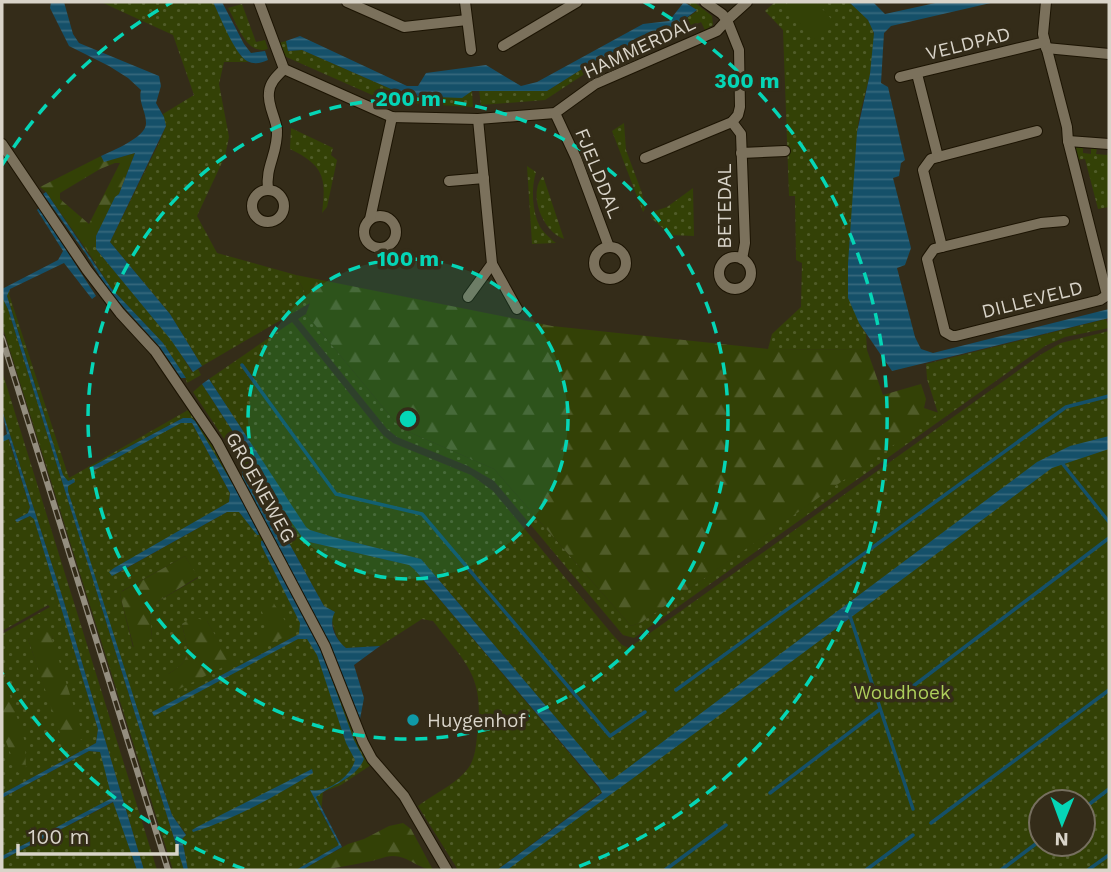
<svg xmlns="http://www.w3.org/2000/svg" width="1111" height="872" font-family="'Work Sans',sans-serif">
  <defs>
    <pattern id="grass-dots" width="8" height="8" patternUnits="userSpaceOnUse" patternTransform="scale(1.75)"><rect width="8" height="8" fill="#334106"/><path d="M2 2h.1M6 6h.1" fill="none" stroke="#505c29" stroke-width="1.8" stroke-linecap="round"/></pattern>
    <pattern id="forest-firs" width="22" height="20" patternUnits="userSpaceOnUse" patternTransform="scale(1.75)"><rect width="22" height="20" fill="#334106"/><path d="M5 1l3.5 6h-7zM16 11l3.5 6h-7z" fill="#505c29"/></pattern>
    <pattern id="water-rules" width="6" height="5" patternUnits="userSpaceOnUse" patternTransform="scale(1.75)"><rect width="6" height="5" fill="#155069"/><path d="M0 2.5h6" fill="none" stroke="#36687d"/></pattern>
  </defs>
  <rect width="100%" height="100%" fill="#342c19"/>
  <g fill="url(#grass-dots)" fill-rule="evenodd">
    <polygon points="101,2 213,2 240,55 248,62 224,62 219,84 229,137 225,156 197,216 217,253 296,275 310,303 202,366 170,314 110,242 159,143 166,126 163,114 194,95 173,35"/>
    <polygon points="687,2 694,2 712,16 713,25 705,30 701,22 589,71 545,100 481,105 479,90 547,91 582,69 667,32 697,11"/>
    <path d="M775 2H849C859 11 873 21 874 36 876 70 859 103 857 136 852 198 857 261 859 323L866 334 867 350 768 349 772 334 801 307 802 263 796 260 795 196H789L783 30 765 11Z"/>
    <path d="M242 4 256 42 265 40 268 49C246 56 237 23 228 8Z"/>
    <polygon points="286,41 288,51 302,50 407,96 472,91 473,107 388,102 284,56 279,43"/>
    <polygon points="624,123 626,150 642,193 645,209 643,212 612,131"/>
    <path d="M291 128 333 148 331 155 337 160 327 207 322 213C327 177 323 165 290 149Z"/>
    <polygon points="1074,145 1083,145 1083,153 1091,154 1091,147 1097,148 1096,154 1107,155 1109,149 1109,207 1098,209 1085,159 1077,160"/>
    <path d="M527 166 536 172C531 188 532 211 540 227 544 233 551 239 556 243L532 244Z"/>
    <path d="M543 176 564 239C543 232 527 194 543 176Z"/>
    <polygon points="693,188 694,236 671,235 651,218 652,212 667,207"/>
    <polygon points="96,242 96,249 172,340 192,372 198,369 201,375 187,383 185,377 163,343 111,288 88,252"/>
    <path d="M10 289 9 294 69 478 188 410 193 412 222 457 314 628 371 765 341 785 323 792 321 812 339 845 296 870H188L182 839 186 834 172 815 95 582 68 491V486L75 482 68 481 63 475 7 295ZM183 418H191L195 421 233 486 258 535 239 512H227L118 573 110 572 229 502 230 493 192 423H181L89 468ZM261 545 313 629 154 715 153 712 299 634 301 623 294 609ZM185 556 198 578 155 603 150 612 152 638 133 647 120 595 122 591ZM207 621 230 663 168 674C195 659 187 649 182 624Z"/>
    <polygon points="2,297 8,309 184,870 173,870 2,325"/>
    <polygon points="306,314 396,423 409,432 494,469 631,626 642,622 938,413 927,379 926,364 1106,319 1109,328 1065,337 1045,346 634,638 623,635 494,481 468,466 397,437 387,429 298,319"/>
    <path d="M292 322 383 435 393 443 471 475 493 491 612 634 622 645 629 648 1040 355 1061 343 1109 331V870H502L608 791 562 725 421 559 333 537 309 530 305 527 209 379ZM1041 802H1083V844H1041Z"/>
    <polygon points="2,371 157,870 144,870 64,602 2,410"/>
    <polygon points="202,384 261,475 263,481 259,483 253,482 193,392"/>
    <path d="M8 438 30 507 28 513 15 520 17 522 30 516 34 518 98 729 96 743 2 794V634L50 607 48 605 2 631V442ZM53 635 52 639 66 748 28 639Z"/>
    <path d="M272 494 305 541 409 565 414 569 602 792 497 870H458L418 806C434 794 458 783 469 767 475 758 476 746 477 736 485 676 467 665 433 621L422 619 380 646 346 648C330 635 336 617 324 606L273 514 267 498Z"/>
    <polygon points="89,751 100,752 109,780 111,799 2,856 2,798"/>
    <polygon points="114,802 137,870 2,870 2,860"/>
  </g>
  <g fill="url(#forest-firs)" fill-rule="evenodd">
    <path d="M135 153 119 194 96 236V242L88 252 46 192 40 187 101 156 104 162ZM115 163H120L89 224 60 199V193L100 169Z"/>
    <polygon points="296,275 552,326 768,349 867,350 883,395 921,384 926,399 924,408 939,413 642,622 631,626 494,469 409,432 396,423 306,314 310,303"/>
    <polygon points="185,556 198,577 155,603 150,612 152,638 134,648 120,595 121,592"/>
    <polygon points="271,599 293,633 263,647 258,635 265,630 266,623 260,606"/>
    <path d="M192 617 207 621 231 663 177 690 168 674C195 659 187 649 182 624Z"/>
    <polygon points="47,629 51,630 53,635 52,639 84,738 65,748 28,639"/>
    <polygon points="2,671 25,742 26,769 18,773 2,731"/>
    <path d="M403 823 411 829 433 870C419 869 408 856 393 856 384 856 375 861 366 862 344 867 324 870 302 870L348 844 364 839 389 826Z"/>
  </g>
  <polygon fill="#334106" points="789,2 816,2 834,22 815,39 784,6"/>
  <g fill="url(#water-rules)">
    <path d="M51 2H64L73 34 79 43 159 76 161 86 156 103 164 117 166 126 110 242 170 314 202 366 193 372 171 340 96 249V236L115 197 119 194 135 153 104 162 101 156C112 151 147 137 146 123 146 111 138 102 141 90L128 78 109 66 69 46 50 8Z"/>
    <path d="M213 2H222L244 44 251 53 265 51 268 60C261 63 255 65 247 61 234 53 220 16 213 2Z"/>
    <polygon points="684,2 697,10 667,32 582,69 547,91 472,91 462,98 407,96 302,50 288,51 286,41 300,36 407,86 418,86 426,73 486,65 521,86 537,82 643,24 669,21"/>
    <polygon points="849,2 873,2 885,14 940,2 995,2 891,26 884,33 881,83 888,87 905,160 901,163 899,176 893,178 911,248 905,265 897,268 915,337 921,349 933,353 1109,309 1109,318 892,371 859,323 848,298 848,264 857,132 870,74 874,33 868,20"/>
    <polygon points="46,192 111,288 163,343 186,378 181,378 159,346 109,291 86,254 43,194"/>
    <polygon points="39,208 96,296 92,299 64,263 10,289 7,296 63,475 68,481 74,479 75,482 68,486 68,491 161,783 172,815 186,835 182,839 188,870 184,870 8,309 2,297 2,289 58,260 63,251 37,210"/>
    <path d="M209 379 306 527 310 530 333 537 421 559 609 780 613 779 1037 462 1070 446 1109 436V449L1052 468 713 720 507 870H497L602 793 599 787 414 569 409 565 305 541 271 494 267 498 273 514 324 606 335 612C328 624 335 639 346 648L380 646 354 665 364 698 360 719 334 655 242 479V468L253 482 259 483 263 481 261 475 202 384Z"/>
    <polygon points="2,410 64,602 144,870 137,870 113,802 2,860 2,856 112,798 100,752 89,751 2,798 2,794 96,743 98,729 34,519 30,516 17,522 15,520 28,513 30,507 9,439 2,442 2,437 7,434"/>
    <polygon points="183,418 191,418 195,421 253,518 259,535 257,535 239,512 227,512 112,576 109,572 114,568 229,502 230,493 192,423 181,423 91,472 89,468"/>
    <path d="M264 540 317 639 354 740 364 759C357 778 331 785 316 797L342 847 302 870H296L339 845 310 790C327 793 350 778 355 760L346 743 317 655 307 639H298L154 716 152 712 299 634 300 623 261 545V541Z"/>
    <path d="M312 769 313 773C276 796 235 819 193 832L192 830 197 827Z"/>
  </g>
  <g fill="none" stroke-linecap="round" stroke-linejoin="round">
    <g stroke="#155069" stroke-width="3.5">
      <polyline points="242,365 336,494 422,514 610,736 645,712"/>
      <polyline points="1062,463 1109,522"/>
      <polyline points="849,613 913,809"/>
      <polyline points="676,690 1066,407 1109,396"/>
      <polyline points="896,699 1109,538"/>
      <polyline points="770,793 879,710"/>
      <polyline points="1083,809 1109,789"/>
      <polyline points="931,823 1109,690"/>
      <polyline points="665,870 726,825"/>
      <polyline points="866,870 913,835"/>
      <polyline points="1001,870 1041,840"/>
      <polyline points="1088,870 1109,855"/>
    </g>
    <g stroke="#1c1403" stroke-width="12">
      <g id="minor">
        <polyline points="259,2 284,69"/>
        <polyline points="347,2 404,27 467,20"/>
        <polyline points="465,2 471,50"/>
        <polyline points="705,2 722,14 727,20 747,2"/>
        <polyline points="1046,2 1043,34 1045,42 1067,127 1068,141 1107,295"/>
        <polyline points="503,46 577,2"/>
        <polyline points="1046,48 1109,54"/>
        <polyline points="284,69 392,117 478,119 555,113 595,84 717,31 727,20 739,50 740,107 738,115 732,122 645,158"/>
        <polyline points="917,74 938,157 931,159 923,170 942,247 934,249 927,259 945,332 952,336 956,336 1100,300 1109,294"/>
        <polyline points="900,77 1045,42"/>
        <polyline points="555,113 576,158 609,247"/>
        <polyline points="732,122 741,134 745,243 742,259"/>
        <polyline points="1068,141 1109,144"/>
        <polyline points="2,144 87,270 120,313 155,351 217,442 325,646 363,742 372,759 404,796 447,870"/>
        <polyline points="741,153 785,151"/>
        <polyline points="938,157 1037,131"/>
        <polyline points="449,181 484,178"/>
        <circle cx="268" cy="206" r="16"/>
        <path d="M268 190C265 166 278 154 277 130 276 118 267 105 269 92 270 82 277 76 284 69"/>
        <circle cx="380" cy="232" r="16"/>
        <polyline points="370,219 392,117"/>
        <circle cx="610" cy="263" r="16"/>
        <polyline points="942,247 1041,223 1064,221"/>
        <circle cx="735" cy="273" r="16"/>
        <polyline points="492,264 517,309"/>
        <polyline points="468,297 492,264 478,119"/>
      </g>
    </g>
    <use href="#minor" stroke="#7b715c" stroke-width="10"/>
    <g stroke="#948e7f" stroke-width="6">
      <polyline id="rail" points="2,338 168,870"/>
    </g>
    <use href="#rail" stroke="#342c19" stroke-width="3.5" stroke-dasharray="10" stroke-linecap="butt"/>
  </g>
  <circle cx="408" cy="419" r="160" fill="#05d5b6" fill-opacity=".12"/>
  <g fill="none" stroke="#05d5b6" stroke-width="3.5" stroke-dasharray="12 9">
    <circle cx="408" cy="419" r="160"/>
    <circle cx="408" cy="419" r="320"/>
    <path d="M244 869A479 479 0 0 1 2 673M2 165A479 479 0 0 1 172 2M644 2A479 479 0 0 1 572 869"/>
  </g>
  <circle fill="#0f9aa8" stroke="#342c19" stroke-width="2.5" cx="413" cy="720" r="7"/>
  <g text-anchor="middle" stroke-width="7" stroke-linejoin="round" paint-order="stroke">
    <g font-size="19" fill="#d9d4c9" stroke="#342c19">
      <text transform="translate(968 43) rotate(-14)" y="7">VELDPAD</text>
      <text transform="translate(639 47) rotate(-25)" y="7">HAMMERDAL</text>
      <text transform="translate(599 173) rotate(68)" y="7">FJELDDAL</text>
      <text transform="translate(724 206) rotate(-90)" y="7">BETEDAL</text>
      <text transform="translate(1032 299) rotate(-14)" y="7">DILLEVELD</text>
      <text transform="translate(261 487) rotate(61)" y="7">GROENEWEG</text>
    </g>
    <g font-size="19" fill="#adcf5b" stroke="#342c19">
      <text x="902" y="699">Woudhoek</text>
    </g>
    <g font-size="19" fill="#d9d4c9" stroke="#342c19" text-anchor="start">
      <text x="427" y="727">Huygenhof</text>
    </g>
  </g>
  <circle cx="408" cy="419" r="10" fill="#05d5b6" stroke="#342c19" stroke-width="3.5"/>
  <g font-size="21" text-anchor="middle" font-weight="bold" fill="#05d5b6" stroke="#342c19" stroke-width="7" stroke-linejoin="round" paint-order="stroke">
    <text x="747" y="88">300 m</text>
    <text x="408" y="106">200 m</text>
    <text x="408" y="266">100 m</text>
  </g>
  <rect width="1111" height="872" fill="none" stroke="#d9d4c9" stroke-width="7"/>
  <g transform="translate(1062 823) rotate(181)"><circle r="33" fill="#342c19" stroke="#766f5f" stroke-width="2"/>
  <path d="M0-5L12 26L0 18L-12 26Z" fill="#05d5b6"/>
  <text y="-10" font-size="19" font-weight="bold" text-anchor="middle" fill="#d9d4c9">N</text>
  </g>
  <path d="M18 844v10h159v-10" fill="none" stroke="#d9d4c9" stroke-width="3.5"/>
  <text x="28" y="844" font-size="21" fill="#d9d4c9" stroke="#342c19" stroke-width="5" paint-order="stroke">100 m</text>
</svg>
